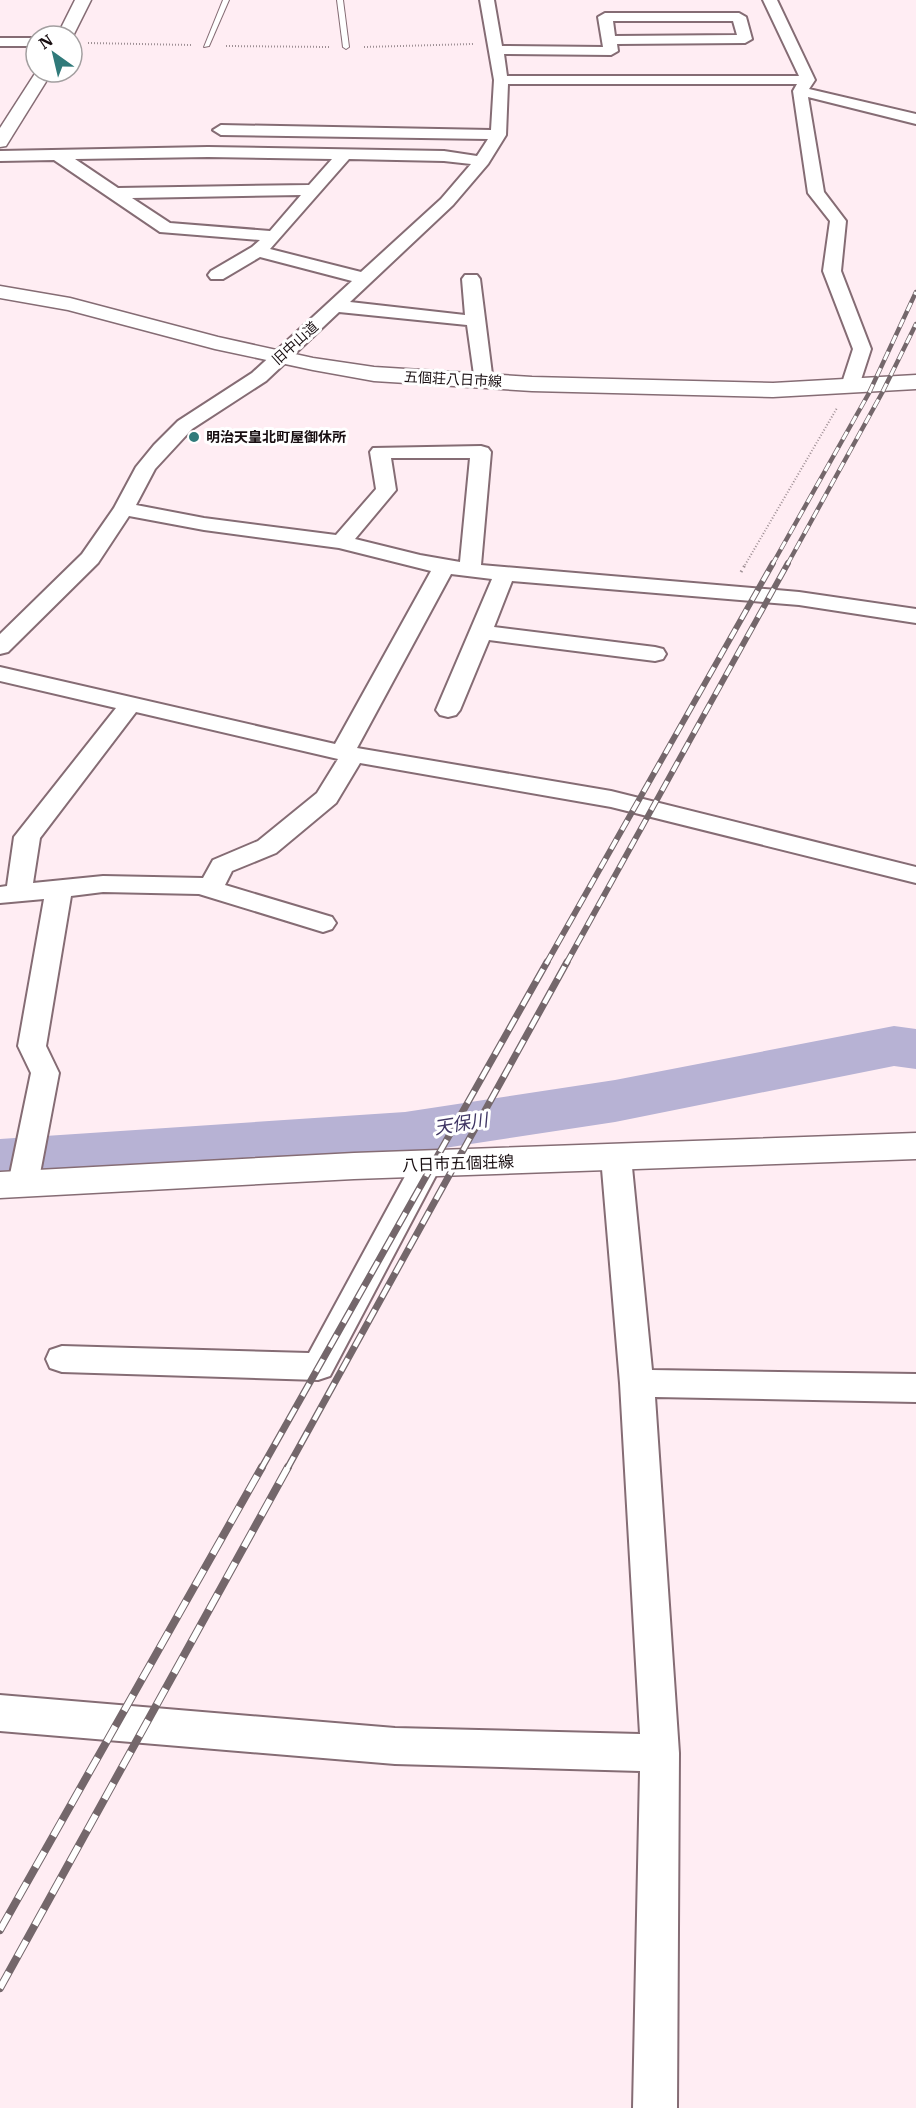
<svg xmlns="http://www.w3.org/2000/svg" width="916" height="2108" font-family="'IBM Plex Serif','Noto Sans JP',serif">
  <rect width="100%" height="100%" fill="#ffedf3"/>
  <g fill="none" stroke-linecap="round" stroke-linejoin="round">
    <polygon fill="#b7b2d4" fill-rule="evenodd" points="894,1026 916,1029 916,1069 894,1066 615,1122 405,1154 0,1183 0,1139 405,1112 615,1080"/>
    <g stroke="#856c74" stroke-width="2">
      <g id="lane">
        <polygon points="223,0 229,0 209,46 204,47"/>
        <polygon points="337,0 343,0 349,47 346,49 343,47"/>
      </g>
    </g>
    <g stroke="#856c74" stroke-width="4">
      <g id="street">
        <path d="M480 0H494L502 46 603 47 598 17 605 13H739L746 17 752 39 745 43 617 44 618 51 611 55 504 54 507 76H799L763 0H777L815 80 809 89 916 114V124L808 97 824 192 846 221 841 271 871 349 859 386 857 390H843L841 386 853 349 823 271 830 221 808 193 793 91 797 84H508L506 135 488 164 453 205 350 302 465 315 462 279 465 275H477L480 279 493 382 491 386H477L475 382 467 325 339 312 266 381 192 429 155 469 136 505 204 518 336 535 376 489 370 452 373 448 481 446 488 448 491 452 481 565 799 592 916 609V623L799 605 512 581 494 627 655 647 663 649 666 654 663 659 655 661 489 640 460 710 456 715 448 717 440 715 436 710 492 579 451 574 357 748 611 791 916 867V883L611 807 360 763 336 803 276 853 232 871 225 885 332 917 336 923 332 929 323 932 199 894 103 892 71 896 46 1046 59 1073 38 1184 34 1192 23 1195 12 1192 8 1184 31 1073 18 1046 44 899 0 903V887L7 886 14 837 116 708 0 681V667L335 744 431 571 339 548 204 530 129 516 98 563 8 652 0 654V634L82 554 114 508 136 467 154 445 178 421 252 373 352 281 260 257 223 279H211L208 275 211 271 252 247 260 240 160 232 54 160 0 161V151L208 147 444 151 477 156 488 139 221 135 213 130 221 125 491 130 494 80ZM613 21H733L737 35 615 36ZM208 157 332 159 309 185 118 188 75 159ZM349 159 444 161 471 164 441 199 361 272 270 249ZM301 195 270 231 170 223 132 198ZM391 458H470L460 562 420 555 355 539 396 490ZM136 712 338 759 317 793 258 841 213 860 203 878 103 876 33 883 40 838Z"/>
        <rect x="0" y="38" width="36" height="8"/>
        <polygon points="616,1146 627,1149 631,1157 652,1370 916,1374 916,1402 655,1397 679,1753 677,2108 633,2108 640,1771 395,1764 0,1731 0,1695 395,1728 640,1734 620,1383 601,1157 605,1149"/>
        <polygon points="427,1153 438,1156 442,1164 330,1376 318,1380 62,1372 50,1368 46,1359 50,1350 62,1346 309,1353 416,1156"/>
      </g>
    </g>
    <g stroke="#856c74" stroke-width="3">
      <g id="secondary">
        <polygon points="0,286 70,298 218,337 313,358 374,367 532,377 773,383 916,375 916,389 773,397 532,391 374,381 313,370 215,349 68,310 0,298"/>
        <polygon points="916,1133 916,1159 354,1179 0,1198 0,1172 354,1153"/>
      </g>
    </g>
    <g stroke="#856c74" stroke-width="3">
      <g id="highway">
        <polygon points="75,0 91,0 72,38 57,36"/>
        <polygon points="36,72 52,72 6,146 0,147 0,128"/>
      </g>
    </g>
    <g stroke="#9e8f94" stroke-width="2" stroke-dasharray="1 2" stroke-linecap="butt">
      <polyline points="88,43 191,45"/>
      <polyline points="226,46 329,47"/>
      <polyline points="364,47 473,44"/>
      <polyline points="745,565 837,408"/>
    </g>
    <polyline stroke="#9e8f94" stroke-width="3" stroke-dasharray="1.5 4" stroke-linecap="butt" points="741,572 746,563"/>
    <use href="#lane" fill="#fff" fill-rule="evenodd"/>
    <use href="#street" fill="#fff" fill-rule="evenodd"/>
    <use href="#secondary" fill="#fff" fill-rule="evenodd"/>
    <use href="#highway" fill="#fff" fill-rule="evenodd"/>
    <g stroke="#74676b" stroke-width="4.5">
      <g id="rail-far3">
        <polyline points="772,565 869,393 916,292"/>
        <polyline points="787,565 882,393 916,324"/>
      </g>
    </g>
    <g stroke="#74676b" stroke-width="6">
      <g id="rail-far2">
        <polyline points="546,964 773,563"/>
        <polyline points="566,964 788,563"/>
      </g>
    </g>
    <g stroke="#74676b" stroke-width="7">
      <g id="rail-far1">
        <polyline points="261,1469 547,962"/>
        <polyline points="287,1469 567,962"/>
      </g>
    </g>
    <g stroke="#74676b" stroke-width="8">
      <g id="rail">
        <polyline points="0,1930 262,1467"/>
        <polyline points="0,1988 288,1467"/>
      </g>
    </g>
    <use href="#rail-far3" stroke="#fff" stroke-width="3" stroke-dasharray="9" stroke-linecap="butt"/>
    <use href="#rail-far2" stroke="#fff" stroke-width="4" stroke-dasharray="11" stroke-linecap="butt"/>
    <use href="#rail-far1" stroke="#fff" stroke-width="4.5" stroke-dasharray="14" stroke-linecap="butt"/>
    <use href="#rail" stroke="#fff" stroke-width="6" stroke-dasharray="18" stroke-linecap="butt"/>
  </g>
  <circle fill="#307a7a" stroke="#fff" stroke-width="2" cx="194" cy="437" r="6"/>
  <g text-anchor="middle" stroke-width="6" stroke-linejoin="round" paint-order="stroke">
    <g font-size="14" fill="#180e11" stroke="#fff">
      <text transform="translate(295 343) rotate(-42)" y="5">旧中山道</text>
      <text transform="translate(453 379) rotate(3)" y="5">五個荘八日市線</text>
    </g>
    <g font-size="14" font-weight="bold" fill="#180e11" stroke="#fff" text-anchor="start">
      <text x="206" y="442">明治天皇北町屋御休所</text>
    </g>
    <g font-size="16" fill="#180e11" stroke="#fff">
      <text transform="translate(458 1163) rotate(-2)" y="6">八日市五個荘線</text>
    </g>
    <g font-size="18" font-style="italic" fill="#3f3563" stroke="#fff">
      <text transform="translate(461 1124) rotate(-9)" y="6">天保川</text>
    </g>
  </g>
  <g transform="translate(54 54) rotate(326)"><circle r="28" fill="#ffffff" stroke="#a39fa0" stroke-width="1.5"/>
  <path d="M0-4.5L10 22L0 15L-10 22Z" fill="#307a7a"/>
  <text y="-9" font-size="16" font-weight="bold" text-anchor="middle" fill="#180e11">N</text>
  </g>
</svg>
